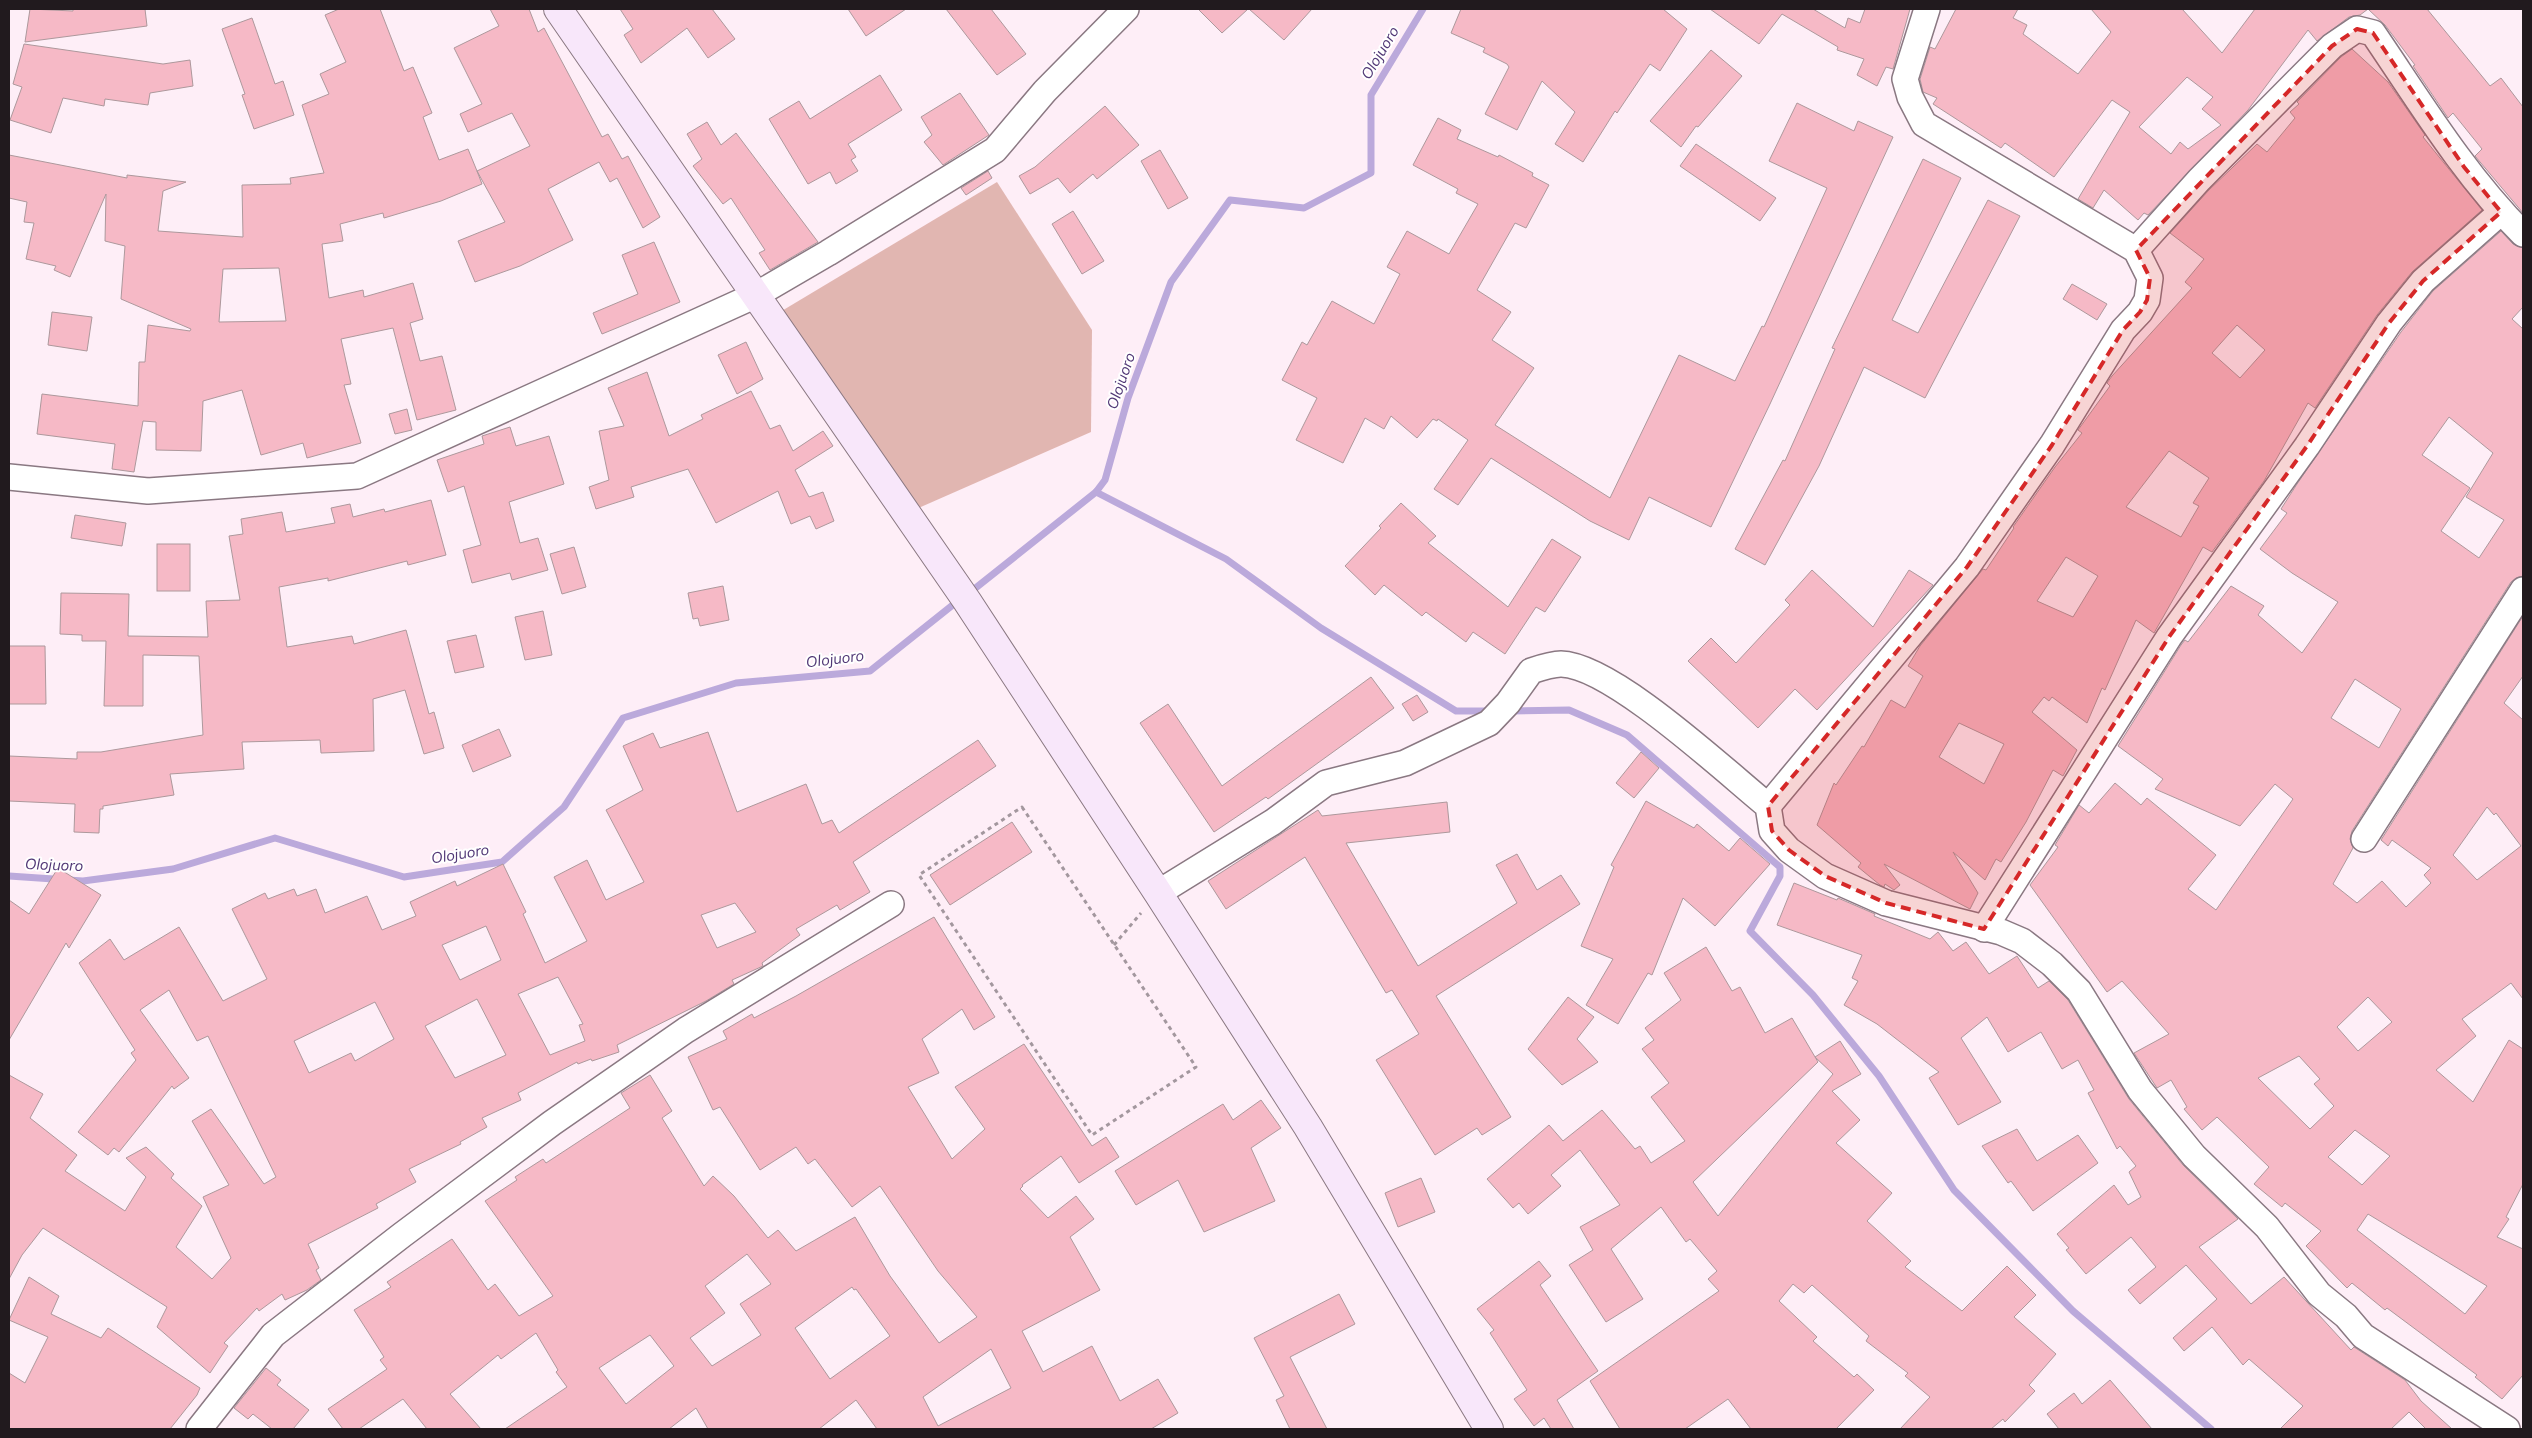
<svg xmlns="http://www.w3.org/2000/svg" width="2532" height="1438" font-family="Mulish,sans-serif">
  <rect width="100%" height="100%" fill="#feeef7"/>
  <polygon fill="#e1b6b1" points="997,182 1092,330 1091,432 914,510 780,312"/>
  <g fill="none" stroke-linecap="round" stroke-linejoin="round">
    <g stroke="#bba9db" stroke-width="7">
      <polyline points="1096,492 1226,559 1321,628 1456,711 1491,711"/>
      <polyline points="968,594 1096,492 1105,480 1128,398 1171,282 1230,200 1304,208 1371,173 1371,95 1423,9"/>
      <polyline points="1509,711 1569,710 1627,735 1780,867 1780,876 1750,931 1813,995 1879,1076 1954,1190 2073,1311 2211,1429"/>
      <polyline points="9,876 83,881 173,869 275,838 404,877 502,862 564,807 623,718 736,683 870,671 959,600"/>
    </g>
  </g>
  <g fill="#f6b9c6" stroke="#ad989c" fill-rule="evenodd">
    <polygon points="30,9 73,11 73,9 145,9 147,26 25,42"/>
    <path d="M339 9H380L404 71 413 67 432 113 423 117 439 160 468 149 477 171 530 146 512 113 468 132 460 114 482 104 454 48 499 26 490 9H529L538 32 544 28 602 137 608 134 622 159 628 156 660 217 643 228 617 178 610 182 599 162 548 189 573 240 520 266 475 282 458 241 505 222 477 171 482 184 441 201 384 218 383 213 340 224 343 241 322 244 329 298 363 290 364 297 413 283 423 319 410 323 420 361 442 356 456 410 417 420 393 328 341 339 351 384 344 385 361 443 307 458 303 443 261 455 242 390 203 401 201 451 156 450V422L143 421 134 472 112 469 115 444 37 434 42 394 138 406 139 362H145L148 325 190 331 191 329 121 299 125 246 105 241 106 194 70 277 54 270 56 266 26 259 34 223 24 222 27 202 9 198V155L127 178V175L186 182 163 191 158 231 243 237 242 185 291 184 290 178 324 173 302 105 329 94 320 74 346 62 325 15ZM279 268 286 321 219 322 223 269Z"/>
    <polygon points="620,9 712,9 735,39 708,58 687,28 641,63 624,35 633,29"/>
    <polygon points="848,9 906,9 866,36"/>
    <polygon points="946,9 991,9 1026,54 997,75"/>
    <polygon points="1198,9 1248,9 1222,33"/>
    <polygon points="1249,9 1312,9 1284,40"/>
    <polygon points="1461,9 1663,9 1687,29 1660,71 1650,64 1617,113 1615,111 1583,162 1555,144 1575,112 1542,81 1517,130 1485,114 1509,67 1507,64 1483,52 1485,48 1451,33"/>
    <polygon points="1710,9 1813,9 1845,28 1848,18 1860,23 1865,9 1910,9 1893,69 1886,67 1877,86 1857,75 1864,59 1837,50 1838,47 1782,14 1759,44"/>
    <path d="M1956 9H2018L2013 18 2027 25 2023 34 2078 74 2111 32 2091 9H2182L2222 53 2255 9H2427L2490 86 2501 78 2523 107V213L2475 156 2482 149 2453 113 2448 118 2413 66 2415 65 2385 25 2368 9 2360 15 2349 17 2317 41 2308 30 2248 110 2148 215 2144 213 2138 220 2104 190 2093 208 2078 199 2130 112 2112 100 2054 177 2005 143 2001 148 1933 104 1937 98 1923 92 1920 79 1930 47 1935 49ZM2187 77 2213 97 2202 109 2221 125 2188 149 2180 142 2171 154 2139 127Z"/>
    <polygon points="252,18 275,84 283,81 294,115 254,129 242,95 245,94 222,29"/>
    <polygon points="24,44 163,64 190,60 193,86 150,93 148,105 105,99 104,106 63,98 51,133 10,120 22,87 13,84"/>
    <path d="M2352 49 2388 82 2425 135 2423 137 2482 210 2412 272 2377 315 2315 408 2308 403 2264 481 2212 552 2203 547 2154 633 2136 620 2105 690 2102 688 2087 723 2052 697 2049 701 2044 697 2032 712 2077 750 2063 776 2053 770 2026 822 2001 862 1996 859 1985 880 1953 852 1978 893 1970 909 1884 864 1900 885 1894 890 1885 884 1884 887 1880 885 1858 867 1861 863 1817 825 1834 783 1836 785 1862 746 1864 747 1891 700 1905 708 1923 676 1908 666 1920 646 1983 569 1986 570 2014 528 2013 527 2055 467 2082 433 2078 430 2110 386 2107 383 2112 376 2192 288 2185 282 2204 259 2170 233 2209 190 2257 144 2267 152 2295 118 2290 112 2299 104 2297 102 2341 57ZM2237 325 2265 350 2240 378 2212 353ZM2169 451 2209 478 2193 503 2199 506 2181 537 2126 507ZM2066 557 2098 576 2073 617 2037 601ZM1959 723 2004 744 1984 784 1939 757Z"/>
    <polygon points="1711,50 1742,76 1698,127 1696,126 1681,147 1650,121"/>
    <polygon points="880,75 902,110 848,144 856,157 851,160 858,171 836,184 830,172 808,184 769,119 799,101 810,119"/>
    <polygon points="960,93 989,135 943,165 924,142 932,135 921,117"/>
    <polygon points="1797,103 1854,131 1858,121 1893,137 1770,404 1711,527 1649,497 1629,540 1590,521 1491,458 1458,505 1434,489 1468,440 1438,419 1437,421 1433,419 1417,438 1391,416 1384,429 1365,418 1343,463 1296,440 1317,398 1282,380 1302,342 1307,345 1332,301 1374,324 1400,274 1387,267 1407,231 1449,254 1478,204 1456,193 1458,189 1413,165 1438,118 1461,130 1457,139 1498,157 1499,155 1533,173 1532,176 1549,185 1526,228 1515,223 1477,290 1511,312 1492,340 1534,368 1495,425 1610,498 1679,355 1735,381 1762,326 1764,327 1827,188 1769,161"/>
    <polygon points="1105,106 1139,145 1097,179 1093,174 1070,193 1058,178 1030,194 1019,176 1035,167"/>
    <polygon points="707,122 721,145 736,133 818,242 770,270 759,253 765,250 731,198 723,204 693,166 702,159 687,134"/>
    <polygon points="1696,144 1776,198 1760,221 1680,166"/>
    <polygon points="1160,150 1188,198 1168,209 1141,161"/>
    <polygon points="1923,159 1961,178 1892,320 1918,333 1988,200 2020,216 1925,398 1864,367 1819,466 1765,565 1735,549 1783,460 1785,461 1835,349 1832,348"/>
    <polygon points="988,171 992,178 966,195 961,188"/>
    <polygon points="1073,211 1104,261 1082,274 1052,224"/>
    <path d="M2501 231 2513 244 2523 248V307L2512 319 2523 329V576L2516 578 2511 582 2352 831 2350 839 2353 848 2333 884 2357 903 2382 881 2406 907 2431 883 2424 875 2431 868 2392 840 2388 846 2381 840 2523 616V676L2504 703 2523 720V999L2511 983 2462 1019 2476 1036 2436 1070 2473 1102 2509 1040 2523 1049V1184L2506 1217 2509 1219 2497 1237 2523 1249V1375L2502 1399 2475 1377 2477 1375 2387 1308 2385 1310 2352 1283 2347 1288 2306 1246 2321 1231 2285 1203 2282 1207 2254 1184 2269 1167 2217 1117 2202 1130 2184 1109 2187 1107 2171 1080 2157 1088 2134 1053 2169 1034 2122 981 2107 992 2030 885 2058 847 2055 845 2079 805 2089 813 2115 783 2141 805 2147 798 2216 855 2188 889 2216 910 2293 799 2275 784 2240 826 2155 789 2163 779 2118 746 2181 645 2185 640 2188 642 2231 586 2264 606 2258 615 2302 653 2338 602 2292 573 2260 549 2287 513 2281 509 2297 484 2401 332 2433 291ZM2449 417 2493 453 2466 497 2504 520 2479 558 2441 531 2470 488 2422 455ZM2355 679 2401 709 2379 748 2331 718ZM2487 807 2494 815 2496 813 2521 846 2477 880 2453 855ZM2368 997 2392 1022 2358 1051 2337 1027ZM2299 1056 2320 1079 2314 1084 2334 1106 2310 1129 2258 1078ZM2355 1130 2390 1156 2362 1185 2328 1157ZM2368 1214 2487 1286 2465 1314 2357 1230Z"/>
    <polygon points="654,242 680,302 602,334 593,313 638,294 622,255"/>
    <polygon points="2072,284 2107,304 2097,320 2063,299"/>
    <polygon points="52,312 92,317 87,351 48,345"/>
    <polygon points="746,342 763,379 737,394 718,355"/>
    <polygon points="647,372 669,436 703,419 701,415 751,391 770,429 780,425 793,451 823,431 833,446 795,470 809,497 823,492 834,521 816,529 810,516 791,524 778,491 716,523 688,469 631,487 634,497 596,509 589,487 609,480 599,431 624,426 608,388"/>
    <polygon points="407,409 412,430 395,434 389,414"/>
    <polygon points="510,427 516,446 549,436 564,484 509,502 520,543 538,538 548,570 512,580 510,573 472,583 463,550 481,545 464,486 448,492 437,460 484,444 482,436"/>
    <polygon points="431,500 446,555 408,565 407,561 328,581 328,578 279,587 287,647 352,636 354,644 406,630 429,714 434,712 444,748 424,754 405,690 373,699 374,751 321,753 320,740 242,742 244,769 170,774 174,795 103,806 103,809 100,809 99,833 74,832 75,804 9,801 9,756 77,759 77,752 101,752 203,735 199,656 143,655 143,706 104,706 106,641 82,641 82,635 60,634 61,593 129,594 128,636 208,637 206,601 240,600 229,536 243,534 241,519 282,512 286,532 335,523 331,508 350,504 353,517 384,509 385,512"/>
    <polygon points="1401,503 1436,536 1428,543 1508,607 1552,539 1581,557 1545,612 1536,607 1505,654 1473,632 1466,642 1426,612 1422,616 1384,585 1375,595 1345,566 1381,528 1379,526"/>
    <polygon points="75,515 126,523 122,546 71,538"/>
    <rect x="157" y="544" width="33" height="47"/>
    <polygon points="574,547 586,587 562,594 550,554"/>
    <polygon points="1812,570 1873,627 1909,570 1933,585 1817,710 1795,689 1758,728 1688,661 1711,638 1736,663 1790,605 1785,600"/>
    <polygon points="723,586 729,620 700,626 698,618 693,619 688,593"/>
    <polygon points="543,611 552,655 525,660 515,617"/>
    <polygon points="476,635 484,667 455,673 447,641"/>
    <polygon points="9,646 45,646 46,704 9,704"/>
    <polygon points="1371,677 1394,708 1268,799 1266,797 1214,832 1140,723 1168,704 1222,786"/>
    <polygon points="1417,695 1428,712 1413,721 1402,704"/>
    <polygon points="499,729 511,756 473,772 462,745"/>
    <path d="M708 732 737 812 806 784 822 824 832 820 839 833 978 740 996 766 853 862 870 892 840 910 837 905 796 929 800 935 762 963 763 966 732 980 734 984 706 1001 617 1045 619 1052 592 1061 591 1059 578 1064 577 1062 518 1093 521 1100 482 1118 487 1127 460 1142 461 1144 409 1169 416 1182 376 1204 378 1208 308 1244 319 1268 316 1270 321 1280 307 1290 285 1300 282 1294 259 1311 257 1308 224 1343 228 1346 210 1373 157 1327 167 1307 43 1228 22 1255 9 1279V1075L43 1094 30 1118 77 1155 65 1171 125 1211 146 1177 126 1158 146 1147 174 1174 171 1178 202 1206 176 1247 212 1279 231 1258 203 1197 229 1185 192 1121 211 1109 264 1184 276 1177 208 1036 197 1041 169 990 140 1010 189 1078 174 1089 172 1086 119 1152 114 1148 108 1155 78 1132 136 1060 131 1053 135 1050 79 963 110 939 124 960 179 927 223 1001 267 979 232 909 265 893 268 899 294 889 297 896 316 889 325 913 367 896 382 930 416 916 410 902 455 881 457 886 503 864 526 912 523 914 545 963 587 941 554 877 587 860 606 900 644 882 606 810 643 790 623 746 653 733 660 748ZM735 903 756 932 717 948 701 915ZM486 926 501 960 460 980 442 945ZM558 977 583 1024 579 1025 585 1041 550 1055 518 994ZM477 999 506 1055 455 1078 425 1026ZM375 1002 394 1039 355 1061 351 1053 309 1073 294 1041Z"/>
    <polygon points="1641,752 1659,768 1634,798 1616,783"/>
    <polygon points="1646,801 1694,828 1697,824 1729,851 1740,838 1770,864 1715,926 1683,898 1652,975 1648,973 1618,1024 1586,1005 1613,959 1581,946 1614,867 1611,865"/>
    <polygon points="1447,802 1450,832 1346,843 1418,966 1517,903 1496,865 1517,854 1537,890 1561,875 1580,904 1436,996 1511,1117 1482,1135 1477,1128 1435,1155 1376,1060 1419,1034 1392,990 1386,993 1305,857 1226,909 1208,881 1318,810 1322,816"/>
    <polygon points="1012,822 1032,852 950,905 930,875"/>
    <polygon points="58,868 101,895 69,948 66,943 9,1040 9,900 29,914"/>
    <polygon points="1794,883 1837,900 1838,898 1875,914 1874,916 1930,939 1938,932 1953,951 1966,942 1989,974 2017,956 2038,988 2049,981 2068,1000 2129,1099 2183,1165 2238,1219 2199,1247 2251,1304 2284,1277 2351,1350 2354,1347 2405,1380 2421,1401 2452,1429 2426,1429 2409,1412 2391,1429 2280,1429 2303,1406 2249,1359 2243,1365 2212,1327 2184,1351 2173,1338 2217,1299 2186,1265 2140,1304 2128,1290 2156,1267 2131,1237 2086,1274 2066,1250 2069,1248 2057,1234 2114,1185 2128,1205 2141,1197 2129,1172 2136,1166 2120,1146 2117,1149 2088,1093 2094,1090 2078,1060 2062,1069 2041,1032 2008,1052 1987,1017 1961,1038 2001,1102 1958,1125 1929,1078 1939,1072 1877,1024 1844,1005 1858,981 1852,978 1862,955 1777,925"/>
    <path d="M934 917 995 1017 974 1030 962 1009 922 1039 939 1073 908 1087 952 1159 985 1129 955 1087 1024 1044 1092 1146 1106 1137 1119 1157 1079 1183 1061 1156 1022 1185 1023 1186 1020 1189 1048 1218 1076 1196 1094 1219 1070 1237 1100 1290 1022 1331 1043 1372 1092 1346 1120 1401 1158 1379 1178 1413 1151 1429H877L856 1400 819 1429H708L696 1408 669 1429H505L567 1387 556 1372 558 1370 536 1333 501 1359 498 1355 450 1394 481 1429H427L403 1399 359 1429H343L328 1409 387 1369 380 1360 384 1357 354 1310 391 1287 387 1282 452 1239 488 1290 495 1284 519 1316 553 1296 485 1201 517 1180 515 1177 543 1159 546 1163 630 1108 621 1093 650 1075 672 1111 662 1118 704 1186 713 1176 734 1196 768 1238 778 1230 796 1251 855 1217 890 1276 939 1343 977 1317 938 1271 880 1186 852 1207 815 1159 808 1164 796 1147 760 1170 720 1107 713 1110 688 1057 727 1039 723 1031 752 1014 754 1018 796 996ZM747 1254 771 1284 740 1304 761 1335 712 1366 690 1338 725 1313 705 1286ZM852 1287 854 1290 856 1289 890 1336 830 1379 795 1328ZM650 1335 674 1366 626 1404 599 1368ZM991 1349 1011 1388 938 1426 923 1397Z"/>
    <polygon points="1706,947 1732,991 1740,987 1765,1033 1792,1018 1818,1062 1693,1182 1718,1216 1833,1074 1815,1057 1840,1041 1861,1074 1832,1091 1860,1120 1836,1143 1892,1193 1867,1221 1911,1261 1905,1267 1962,1311 2007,1266 2036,1295 2014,1317 2056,1354 2029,1385 2035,1391 2005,1422 2003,1419 1991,1429 1900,1429 1930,1397 1905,1376 1908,1373 1866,1341 1869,1336 1812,1285 1804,1293 1793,1284 1779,1301 1817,1337 1813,1341 1854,1377 1857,1374 1874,1390 1836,1429 1751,1429 1728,1399 1685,1429 1620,1429 1590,1381 1719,1291 1708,1279 1717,1271 1690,1239 1686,1242 1661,1207 1611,1249 1643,1299 1606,1322 1569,1265 1593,1250 1580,1227 1620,1205 1580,1150 1551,1175 1561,1186 1528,1214 1519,1203 1513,1208 1487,1179 1549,1125 1563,1141 1602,1110 1635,1149 1640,1146 1651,1163 1685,1141 1651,1097 1669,1083 1642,1049 1654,1040 1645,1028 1681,1000 1664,973"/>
    <polygon points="1568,997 1594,1017 1577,1039 1598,1062 1562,1085 1528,1049"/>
    <polygon points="1261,1100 1281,1128 1251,1148 1275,1201 1204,1232 1178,1180 1136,1205 1115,1171 1223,1104 1233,1120"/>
    <polygon points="2017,1129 2037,1161 2078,1135 2098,1163 2033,1211 2011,1181 2008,1183 1982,1146"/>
    <polygon points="1421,1178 1435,1212 1398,1227 1385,1193"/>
    <polygon points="1539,1261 1551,1276 1540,1285 1598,1371 1557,1400 1574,1429 1551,1429 1544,1418 1534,1426 1514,1399 1527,1390 1490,1333 1494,1330 1477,1309"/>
    <polygon points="29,1277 59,1296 51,1314 101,1338 108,1328 200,1388 197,1395 170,1429 9,1429 9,1373 25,1383 48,1337 9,1320"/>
    <polygon points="1339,1294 1355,1324 1290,1357 1327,1429 1290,1429 1276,1400 1284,1396 1254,1338"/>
    <polygon points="266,1368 281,1380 277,1385 309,1410 293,1429 272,1429 253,1414 248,1419 234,1408"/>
    <polygon points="2110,1380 2152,1429 2059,1429 2047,1414 2074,1393 2082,1404"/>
  </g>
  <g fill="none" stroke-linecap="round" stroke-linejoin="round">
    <g stroke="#8a7882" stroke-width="28">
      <g id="street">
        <path d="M2136 250 2199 180 2332 46 2357 29 2373 33C2420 102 2464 175 2523 234"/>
        <polyline points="9,477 148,491 357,476 756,295 828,253 995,150 1045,91 1126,9"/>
        <polyline points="1768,806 1967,567 2052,445 2123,330 2140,312 2147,300 2150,278 2136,250 1924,124 1910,97 1905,79 1927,9"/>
        <polyline points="2364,839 2523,590"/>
        <path d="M1158 893 1273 822 1326 783 1405 763 1489 723 1508 703 1531 671C1540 668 1552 664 1561 664 1612 665 1726 772 1768 806L1772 831 1789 850 1825 876 1886 903 2001 932 2022 941 2052 964 2079 991 2140 1090 2194 1156 2267 1227 2319 1294 2346 1316 2363 1336 2507 1429"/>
        <polyline points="1984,929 2169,637 2307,446 2389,323 2423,281 2501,212"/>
        <polyline points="199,1429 273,1335 402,1235 552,1123 686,1030 891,904"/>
      </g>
    </g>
    <g stroke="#8a7882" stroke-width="30">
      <polyline id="secondary" points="558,9 967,601 1158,893 1308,1127 1489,1429"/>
    </g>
    <g stroke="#a3979e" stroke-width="3" stroke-dasharray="4 4" stroke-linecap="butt">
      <polygon points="1022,807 1196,1067 1092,1135 919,875"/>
      <polyline points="1114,945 1141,913"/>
    </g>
    <use href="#street" stroke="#fff" stroke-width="25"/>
    <use href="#secondary" stroke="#f8e7fa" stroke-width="28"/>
  </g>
  <path fill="#d62828" fill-opacity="0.2" stroke="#d62828" stroke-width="4" stroke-dasharray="10 6" stroke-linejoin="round" d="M2357 29 2373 33 2464 167 2501 212 2423 281 2389 323 2307 446 2169 637 1984 929 1886 903 1825 876 1789 850 1772 831 1768 806 1967 567 2052 445 2123 330 2140 312 2147 300 2150 278 2136 250 2332 46Z"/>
  <g text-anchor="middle" stroke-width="4" stroke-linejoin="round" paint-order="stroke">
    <g font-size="15" font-style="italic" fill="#513876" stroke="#fff">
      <text transform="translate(1380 53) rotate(-59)" y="5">Olojuoro</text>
      <text transform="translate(1121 381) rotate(-71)" y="5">Olojuoro</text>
      <text transform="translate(835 659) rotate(-7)" y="5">Olojuoro</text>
      <text transform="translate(460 854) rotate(-9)" y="5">Olojuoro</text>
      <text transform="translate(54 865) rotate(2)" y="5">Olojuoro</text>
    </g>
  </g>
  <rect width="2532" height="1438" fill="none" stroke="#211a1e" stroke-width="20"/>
</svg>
